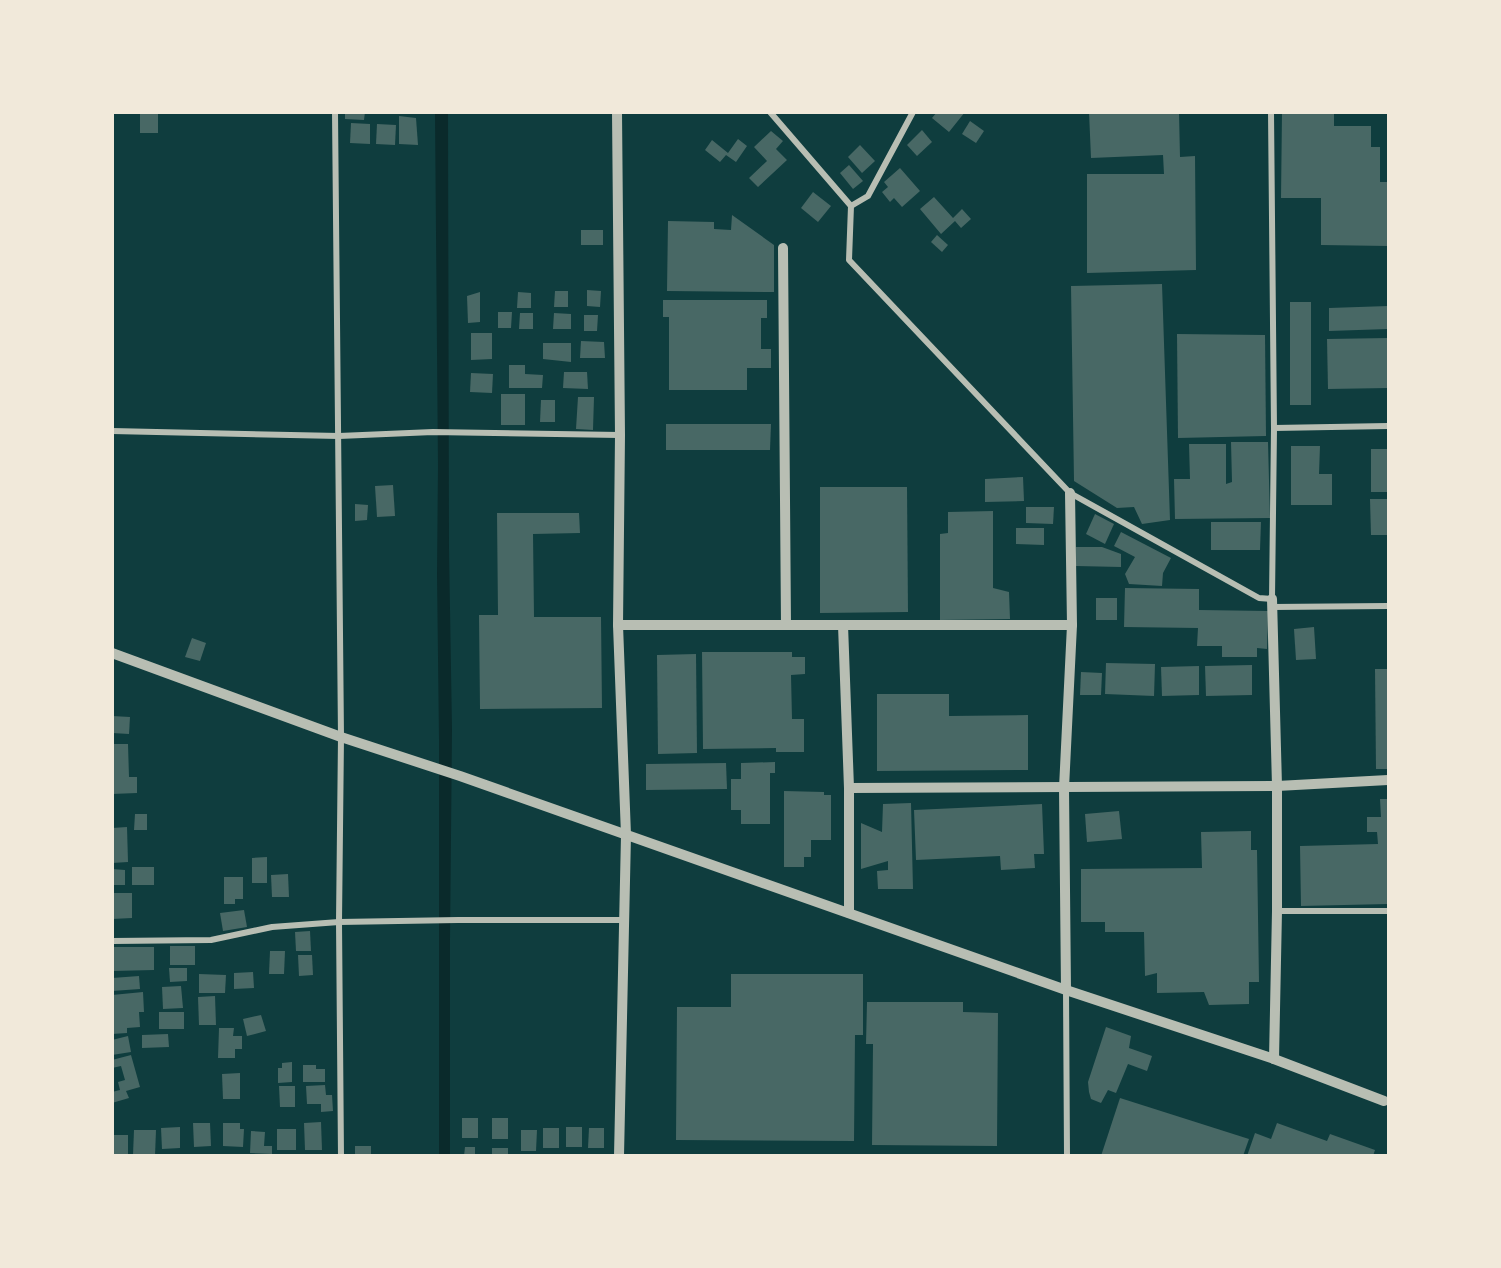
<svg xmlns="http://www.w3.org/2000/svg" width="1501" height="1268" font-family="Poppins,sans-serif">
  <rect width="100%" height="100%" fill="#0f3d3e"/>
  <polygon fill="#0a2a2b" points="435,113 448,113 449,549 452,730 450,940 450,1156 439,1155 439,739 437,574 438,466"/>
  <g fill="#486865">
    <rect x="140" y="112" width="18" height="21"/>
    <polygon points="345,112 365,112 364,120 345,119"/>
    <polygon points="937,112 942,114 943,112 965,112 949,132 932,118"/>
    <polygon points="1089,112 1179,112 1180,157 1195,156 1196,270 1087,273 1087,174 1164,174 1163,155 1091,158"/>
    <polygon points="1282,112 1334,112 1334,126 1371,126 1371,147 1380,147 1380,182 1388,182 1388,246 1321,245 1321,198 1281,198"/>
    <polygon points="399,116 416,118 418,145 399,144"/>
    <polygon points="970,121 984,131 976,143 962,134"/>
    <polygon points="351,123 370,124 370,144 350,143"/>
    <polygon points="377,124 396,125 395,145 376,144"/>
    <polygon points="922,130 932,142 917,156 907,145"/>
    <polygon points="771,131 783,141 776,149 787,160 758,187 749,178 767,161 754,147"/>
    <polygon points="738,139 747,146 736,162 726,155 720,162 705,150 712,140 728,153"/>
    <polygon points="860,145 875,161 862,173 848,157"/>
    <polygon points="849,165 863,181 853,189 840,173"/>
    <polygon points="900,168 920,191 902,207 894,198 890,202 882,192 888,187 884,182"/>
    <polygon points="813,192 831,206 818,222 801,208"/>
    <polygon points="934,197 953,218 962,209 971,219 961,228 955,221 941,234 920,209"/>
    <polygon points="732,215 774,245 774,292 667,291 668,221 714,222 714,229 731,230"/>
    <rect x="581" y="230" width="22" height="15"/>
    <polygon points="937,235 948,245 942,252 931,242"/>
    <polygon points="1162,284 1170,520 1142,524 1134,507 1117,508 1074,481 1071,286"/>
    <polygon points="587,290 601,291 600,307 587,306"/>
    <polygon points="555,291 568,291 568,307 554,307"/>
    <polygon points="480,292 480,322 468,323 467,296"/>
    <polygon points="518,292 531,293 531,308 517,308"/>
    <polygon points="663,300 767,300 767,318 761,318 761,349 771,349 771,368 747,368 747,390 669,390 669,317 663,317"/>
    <rect x="1290" y="302" width="21" height="103"/>
    <polygon points="1388,306 1388,329 1329,331 1329,308"/>
    <polygon points="498,312 512,312 511,328 498,328"/>
    <polygon points="520,313 533,313 533,329 519,329"/>
    <polygon points="554,313 571,314 571,329 553,329"/>
    <polygon points="584,315 598,315 597,331 584,331"/>
    <polygon points="471,333 492,333 492,359 471,360"/>
    <polygon points="1177,334 1265,335 1266,436 1178,438"/>
    <polygon points="1388,338 1388,388 1328,389 1327,339"/>
    <polygon points="581,341 604,342 605,358 580,358"/>
    <polygon points="543,343 571,343 571,362 543,359"/>
    <polygon points="509,365 525,365 525,374 543,375 542,388 509,388"/>
    <polygon points="564,372 587,372 588,389 563,388"/>
    <polygon points="471,373 493,374 492,393 470,392"/>
    <rect x="501" y="394" width="24" height="31"/>
    <polygon points="578,397 594,397 593,430 576,429"/>
    <polygon points="541,400 555,400 555,422 540,422"/>
    <polygon points="666,424 771,424 770,450 666,450"/>
    <polygon points="1231,442 1268,442 1270,518 1175,519 1174,479 1190,479 1189,444 1226,444 1226,484 1232,482"/>
    <polygon points="1291,446 1320,446 1319,474 1332,474 1332,505 1291,505"/>
    <rect x="1371" y="449" width="17" height="43"/>
    <polygon points="1023,477 1024,501 985,502 985,479"/>
    <polygon points="393,485 395,516 377,517 375,486"/>
    <polygon points="820,487 907,487 908,612 820,613"/>
    <polygon points="1370,499 1388,499 1388,535 1371,535"/>
    <polygon points="355,504 368,505 367,520 355,521"/>
    <polygon points="1026,507 1054,507 1053,524 1026,523"/>
    <polygon points="993,511 993,588 1009,592 1010,619 940,620 940,534 948,533 948,512"/>
    <polygon points="497,513 579,513 580,533 533,534 534,617 601,617 602,708 480,709 479,615 498,615"/>
    <polygon points="1095,514 1114,524 1105,544 1086,534"/>
    <polygon points="1211,522 1261,522 1260,550 1211,550"/>
    <polygon points="1016,528 1044,528 1044,545 1016,544"/>
    <polygon points="1121,532 1171,558 1163,573 1162,586 1129,584 1125,574 1135,557 1114,546"/>
    <polygon points="1076,547 1102,547 1121,554 1121,567 1076,566"/>
    <polygon points="1125,588 1199,589 1199,610 1268,611 1267,649 1257,648 1257,657 1222,657 1222,646 1197,646 1198,628 1124,627"/>
    <rect x="1096" y="598" width="21" height="22"/>
    <polygon points="1314,627 1316,659 1296,660 1294,629"/>
    <polygon points="192,638 206,643 200,661 185,657"/>
    <polygon points="702,652 792,652 792,657 805,657 805,674 791,675 792,719 804,719 804,752 776,752 776,748 703,749"/>
    <polygon points="696,654 697,753 658,754 657,655"/>
    <polygon points="1106,663 1155,664 1154,696 1105,694"/>
    <polygon points="1252,665 1252,695 1206,696 1205,666"/>
    <polygon points="1199,666 1199,695 1162,696 1161,667"/>
    <polygon points="1375,669 1388,669 1388,769 1376,769"/>
    <polygon points="1081,672 1102,673 1101,695 1080,695"/>
    <polygon points="877,694 949,694 949,716 1028,715 1028,770 877,771"/>
    <polygon points="112,716 130,717 129,734 112,733"/>
    <polygon points="112,744 128,744 129,777 137,777 137,793 112,794"/>
    <polygon points="775,762 775,773 770,773 770,824 741,824 741,810 731,810 731,779 741,779 741,763"/>
    <polygon points="726,763 727,789 646,790 646,764"/>
    <polygon points="784,791 824,792 824,795 831,795 831,840 811,840 811,857 804,857 804,867 784,867"/>
    <polygon points="1380,799 1388,799 1388,904 1301,906 1300,846 1378,844 1377,832 1367,832 1367,817 1381,817"/>
    <polygon points="911,803 913,889 878,889 877,871 888,870 888,861 861,869 861,823 882,832 883,804"/>
    <polygon points="1042,804 1044,854 1034,854 1035,868 1001,870 1000,856 916,860 914,810"/>
    <polygon points="1119,811 1122,839 1087,842 1085,814"/>
    <polygon points="135,814 147,814 147,830 134,830"/>
    <polygon points="127,827 128,862 112,863 112,828"/>
    <polygon points="1251,831 1251,850 1257,850 1259,982 1249,982 1249,1004 1209,1005 1204,992 1157,993 1157,973 1145,976 1144,932 1105,932 1105,922 1081,922 1081,869 1202,868 1201,832"/>
    <polygon points="267,857 267,883 252,883 252,858"/>
    <rect x="132" y="867" width="22" height="18"/>
    <polygon points="112,869 125,870 125,885 112,885"/>
    <polygon points="288,874 289,897 272,897 271,875"/>
    <polygon points="224,877 243,877 243,899 235,899 235,904 224,904"/>
    <polygon points="112,893 132,893 132,918 112,919"/>
    <polygon points="244,910 247,927 223,931 220,913"/>
    <polygon points="310,931 311,951 296,951 295,932"/>
    <rect x="170" y="946" width="25" height="19"/>
    <polygon points="112,947 154,947 154,970 112,971"/>
    <polygon points="270,951 285,951 284,974 269,974"/>
    <polygon points="298,955 312,955 313,975 299,976"/>
    <polygon points="169,968 187,968 187,981 170,982"/>
    <polygon points="253,972 254,988 234,989 234,973"/>
    <polygon points="199,974 226,975 225,993 199,993"/>
    <polygon points="731,974 863,974 863,1035 855,1035 854,1141 676,1140 677,1007 731,1007"/>
    <polygon points="139,976 140,989 112,991 112,978"/>
    <polygon points="181,986 183,1008 163,1009 162,987"/>
    <polygon points="143,992 144,1012 139,1012 140,1027 127,1028 127,1033 112,1034 112,995"/>
    <polygon points="215,996 216,1025 199,1025 198,997"/>
    <polygon points="867,1002 963,1002 963,1012 998,1013 997,1146 872,1145 873,1044 866,1044"/>
    <rect x="159" y="1012" width="25" height="17"/>
    <polygon points="261,1015 266,1031 247,1036 243,1019"/>
    <polygon points="1106,1027 1131,1036 1129,1048 1152,1056 1147,1071 1128,1064 1116,1093 1108,1090 1101,1103 1091,1099 1089,1092 1088,1082"/>
    <polygon points="219,1028 234,1028 233,1036 242,1036 242,1049 235,1049 235,1058 218,1058"/>
    <polygon points="168,1034 169,1047 142,1048 142,1035"/>
    <polygon points="128,1036 131,1052 112,1055 112,1040"/>
    <polygon points="131,1055 140,1087 126,1091 129,1098 112,1103 112,1092 120,1090 118,1082 125,1080 121,1066 112,1068 112,1060"/>
    <polygon points="292,1062 292,1082 278,1083 278,1068 282,1068 282,1063"/>
    <polygon points="303,1065 316,1065 316,1069 325,1069 325,1082 303,1082"/>
    <polygon points="240,1073 240,1099 223,1099 222,1074"/>
    <polygon points="325,1085 326,1095 332,1095 333,1111 321,1112 321,1104 307,1104 306,1086"/>
    <polygon points="279,1086 295,1086 295,1107 280,1107"/>
    <polygon points="1120,1098 1249,1139 1243,1156 1101,1156"/>
    <rect x="462" y="1118" width="16" height="20"/>
    <rect x="492" y="1118" width="16" height="21"/>
    <polygon points="321,1122 322,1150 305,1150 304,1123"/>
    <polygon points="193,1123 210,1123 211,1146 194,1147"/>
    <polygon points="223,1123 240,1123 240,1129 244,1129 243,1147 223,1146"/>
    <polygon points="1277,1123 1327,1141 1330,1134 1375,1150 1373,1156 1247,1156 1255,1133 1271,1139"/>
    <polygon points="180,1127 180,1148 162,1149 161,1128"/>
    <rect x="566" y="1127" width="16" height="20"/>
    <rect x="543" y="1128" width="16" height="20"/>
    <polygon points="589,1128 604,1128 604,1148 588,1148"/>
    <rect x="277" y="1129" width="19" height="21"/>
    <polygon points="134,1130 156,1130 155,1156 133,1155"/>
    <polygon points="521,1130 537,1130 536,1151 521,1151"/>
    <polygon points="251,1131 265,1132 264,1146 272,1146 272,1154 250,1153"/>
    <rect x="112" y="1135" width="16" height="21"/>
    <rect x="355" y="1146" width="16" height="10"/>
    <polygon points="465,1147 475,1147 475,1156 464,1156"/>
    <rect x="492" y="1148" width="16" height="8"/>
  </g>
  <g fill="none" stroke-linecap="round" stroke-linejoin="round">
    <g stroke="#b8beb3" stroke-width="6">
      <polyline points="335,112 341,737 339,922 341,1156"/>
      <polyline points="770,112 851,206 849,260 1070,493 1259,598 1272,599 1274,428 1271,112"/>
      <polyline points="851,206 868,196 913,112"/>
      <polyline points="1274,428 1388,426"/>
      <polyline points="112,431 339,436 433,432 620,435"/>
      <polyline points="1272,607 1388,606"/>
      <polyline points="1277,911 1388,911"/>
      <polyline points="112,941 211,940 272,927 339,922 458,920 625,920"/>
      <polyline points="1066,990 1067,1156"/>
    </g>
    <g stroke="#b8beb3" stroke-width="10">
      <polyline points="617,112 620,435 618,625 626,835 619,1156"/>
      <polyline points="783,248 786,625"/>
      <polyline points="1272,599 1277,786 1277,911 1274,1059"/>
      <polyline points="618,625 1072,625"/>
      <polyline points="843,625 849,788 849,913"/>
      <polyline points="112,653 341,737 460,776 1066,990 1274,1059 1384,1101"/>
      <polyline points="849,788 1277,786 1388,780"/>
      <polyline points="1066,990 1064,788 1072,625 1070,493"/>
    </g>
  </g>
  <rect width="1501" height="1268" fill="none" stroke="#f1e9da" stroke-width="228"/>
</svg>
